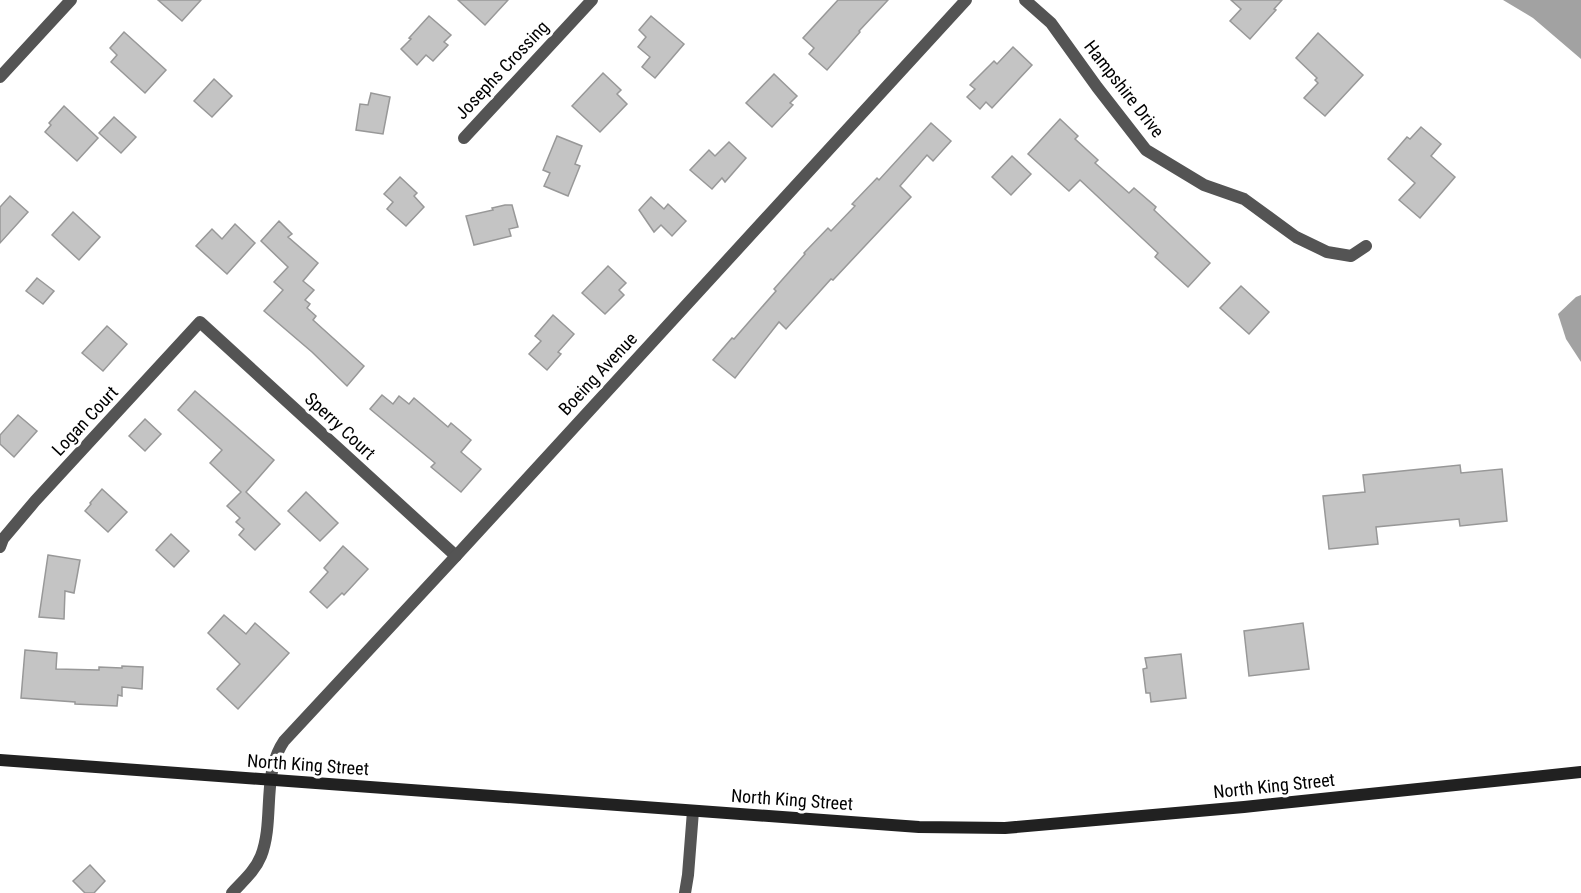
<svg xmlns="http://www.w3.org/2000/svg" width="1581" height="893" font-family="'Roboto Condensed',sans-serif">
  <rect width="100%" height="100%" fill="#fff"/>
  <g fill="#a2a2a2">
    <polygon points="1503,0 1581,0 1581,59 1533,18"/>
    <polygon points="1581,295 1581,362 1566,339 1558,314 1576,297"/>
  </g>
  <g fill="#c4c4c4" stroke="#989898" stroke-width="1.5">
    <polygon points="158,0 201,0 182,21"/>
    <polygon points="458,0 508,0 485,25"/>
    <polygon points="838,0 888,0 859,31 860,32 827,70 809,54 814,48 803,38"/>
    <polygon points="1231,0 1282,0 1274,9 1276,10 1250,39 1230,21 1241,9"/>
    <polygon points="429,16 451,35 444,42 448,45 433,61 426,55 417,65 401,49 411,39 409,38"/>
    <polygon points="651,16 684,44 655,78 642,67 650,57 638,47 646,37 639,30"/>
    <polygon points="124,32 166,70 145,93 111,62 117,55 110,48"/>
    <polygon points="1318,33 1363,75 1325,116 1304,98 1318,83 1315,80 1317,78 1296,58"/>
    <polygon points="1013,47 1032,65 992,108 986,102 980,109 967,97 975,89 970,85 994,61 997,64"/>
    <polygon points="603,73 621,90 617,94 627,104 600,132 572,106"/>
    <polygon points="774,74 797,96 790,103 793,105 772,127 746,103"/>
    <polygon points="214,79 232,96 212,117 194,101"/>
    <polygon points="371,93 390,97 383,134 356,130 360,104 368,105"/>
    <polygon points="64,106 98,138 77,161 45,132 51,125 49,123"/>
    <polygon points="114,117 136,137 121,153 99,133"/>
    <polygon points="1060,119 1078,136 1075,139 1098,160 1095,163 1129,193 1134,188 1156,207 1154,210 1210,263 1188,287 1155,257 1158,253 1080,180 1069,191 1028,154"/>
    <polygon points="931,123 951,141 933,161 927,155 900,186 911,197 833,280 831,279 786,329 779,322 735,378 713,360 732,338 734,339 776,291 774,289 805,254 804,253 828,228 831,231 855,206 852,204 877,178 879,180"/>
    <polygon points="1421,127 1441,144 1431,156 1455,177 1420,218 1399,200 1415,183 1388,159 1407,137 1410,139"/>
    <polygon points="557,136 582,146 575,164 580,166 568,196 544,186 550,173 543,170"/>
    <polygon points="729,142 746,158 725,182 722,178 712,189 690,170 709,150 715,156"/>
    <polygon points="1012,156 1031,174 1011,195 992,177"/>
    <polygon points="400,177 417,193 414,196 424,207 406,226 387,209 393,202 384,194"/>
    <polygon points="10,196 28,212 0,243 0,207"/>
    <polygon points="651,197 664,209 668,204 686,221 672,236 661,225 654,232 639,210"/>
    <polygon points="505,205 512,205 518,227 509,229 511,236 474,245 466,216 493,210 492,208"/>
    <polygon points="73,212 100,237 79,260 52,235"/>
    <polygon points="279,221 292,234 288,237 318,263 303,281 314,290 305,300 310,304 307,308 316,316 313,320 364,366 347,386 312,352 264,311 283,290 274,282 288,267 261,241"/>
    <polygon points="235,224 255,243 227,274 196,246 212,229 222,239"/>
    <polygon points="608,266 626,283 619,290 624,295 605,314 582,293"/>
    <polygon points="37,278 54,291 43,304 26,291"/>
    <polygon points="1241,286 1269,312 1249,334 1220,308"/>
    <polygon points="553,315 574,334 558,352 561,354 547,370 529,354 541,341 535,336"/>
    <polygon points="107,326 127,344 103,371 82,353"/>
    <polygon points="195,391 274,460 246,492 280,524 255,550 239,535 244,529 236,522 240,518 227,506 241,492 210,463 222,450 178,410"/>
    <polygon points="382,395 393,404 399,396 409,404 414,398 448,427 451,423 471,440 461,452 481,469 461,492 431,467 435,463 370,409"/>
    <polygon points="18,415 37,431 14,457 0,444 0,435"/>
    <polygon points="145,419 161,434 145,451 129,436"/>
    <polygon points="1460,465 1461,473 1502,469 1507,521 1460,526 1459,519 1376,527 1378,544 1329,549 1323,496 1365,492 1363,475"/>
    <polygon points="102,489 127,512 108,532 85,511 91,504 90,503"/>
    <polygon points="306,492 338,523 320,541 288,511"/>
    <polygon points="171,534 189,551 174,567 156,550"/>
    <polygon points="343,546 368,569 344,595 342,593 327,608 310,592 328,572 324,568"/>
    <polygon points="48,555 80,560 74,593 65,591 64,619 39,617"/>
    <polygon points="224,615 246,634 255,623 289,653 238,709 217,689 240,664 208,633"/>
    <polygon points="1303,623 1309,669 1249,676 1244,631"/>
    <polygon points="25,650 57,653 56,669 99,670 99,667 122,668 122,666 143,667 142,689 122,687 122,696 118,695 117,706 75,704 75,702 21,698"/>
    <polygon points="1181,654 1186,698 1151,702 1150,693 1146,693 1143,669 1147,668 1145,658"/>
    <polygon points="90,865 105,881 94,893 85,893 73,881"/>
  </g>
  <g fill="none" stroke-linecap="round" stroke-linejoin="round">
    <g stroke="#545454" stroke-width="12">
      <polyline points="1025,0 1051,23 1097,87 1146,150 1204,185 1244,199 1296,237 1327,252 1351,256 1366,246"/>
      <polyline points="0,77 71,0"/>
      <polyline points="464,138 592,0"/>
      <polyline points="0,547 3,539 35,501 200,322 456,556"/>
      <path d="M232 893C243 881 255 871 261 856 275 820 261 775 284 741L456 556 966 0"/>
      <polyline points="685,893 688,875 693,811"/>
    </g>
    <polyline stroke="#212121" stroke-width="12" points="0,760 919,827 1005,828 1244,807 1581,772"/>
  </g>
  <g text-anchor="middle" stroke-width="6" stroke-linejoin="round" paint-order="stroke">
    <g font-size="18" fill="#000" stroke="#fff">
      <text transform="translate(502 70) rotate(-47)" y="6">Josephs Crossing</text>
      <text transform="translate(1124 89) rotate(52)" y="6">Hampshire Drive</text>
      <text transform="translate(598 374) rotate(-47)" y="6">Boeing Avenue</text>
      <text transform="translate(85 421) rotate(-47)" y="6">Logan Court</text>
      <text transform="translate(340 426) rotate(43)" y="6">Sperry Court</text>
      <text transform="translate(308 765) rotate(4)" y="6">North King Street</text>
      <text transform="translate(1274 786) rotate(-6)" y="6">North King Street</text>
      <text transform="translate(792 800) rotate(4)" y="6">North King Street</text>
    </g>
  </g>
</svg>
